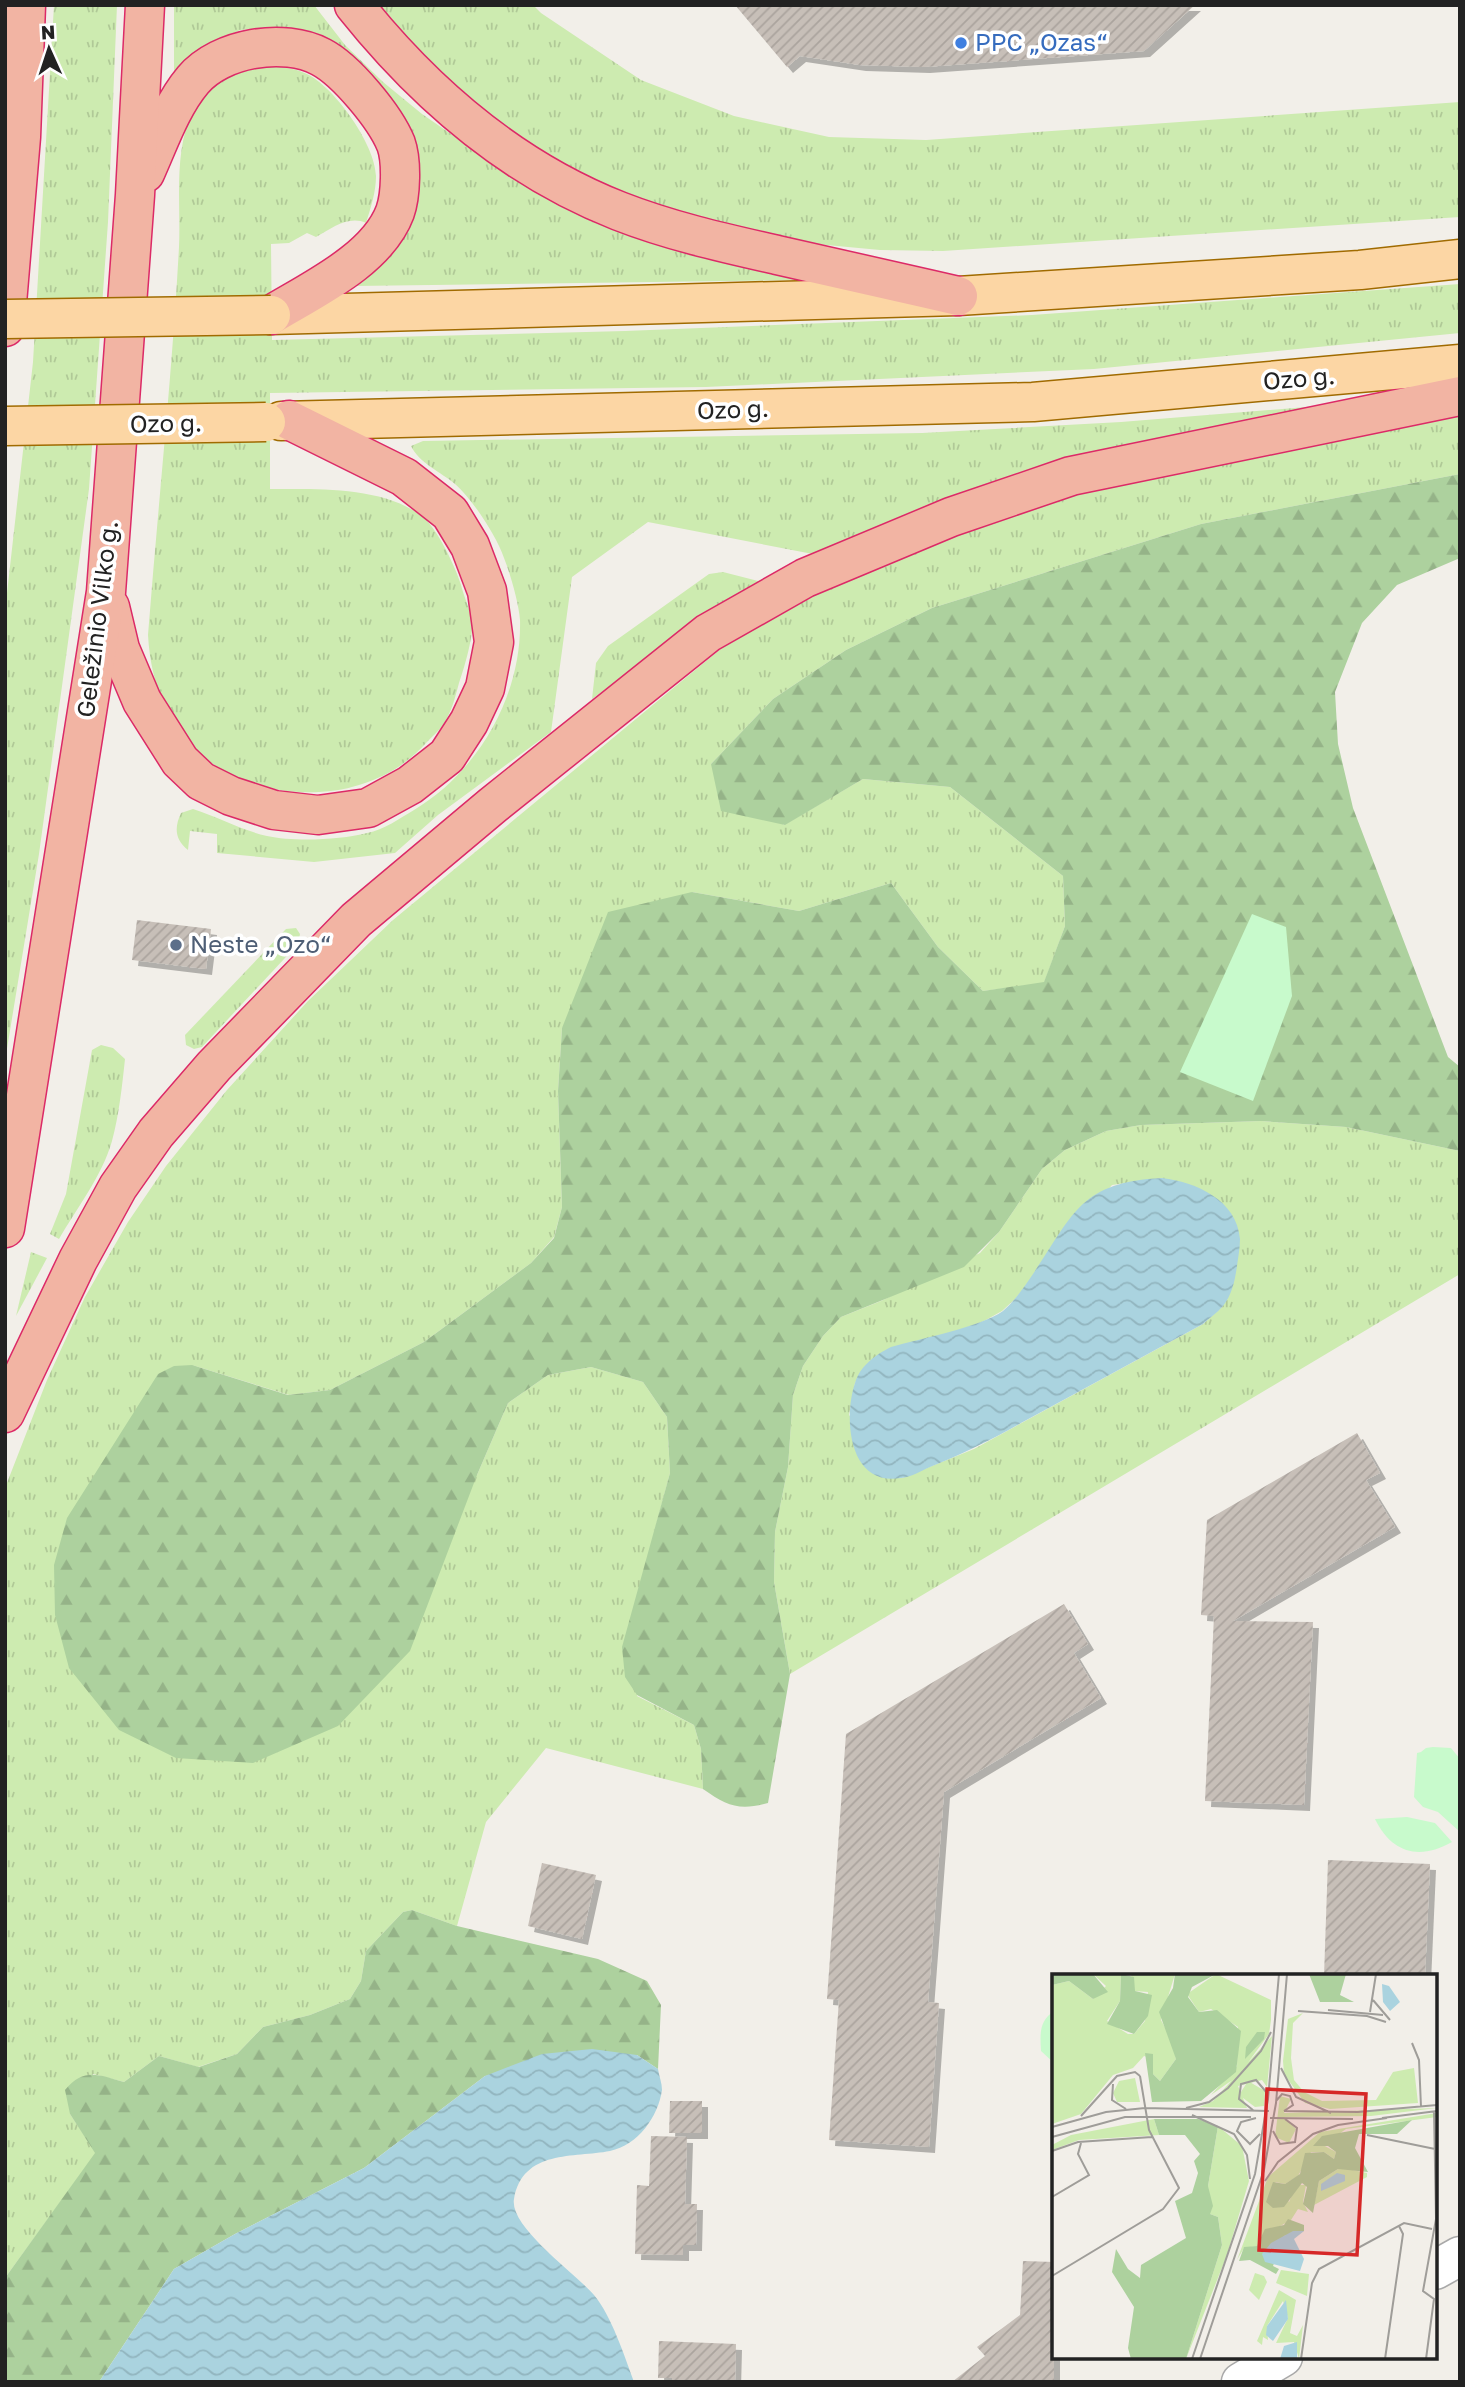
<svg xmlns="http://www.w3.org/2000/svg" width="1465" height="2387" font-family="'Golos Text',sans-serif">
  <defs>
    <pattern id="grass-tufts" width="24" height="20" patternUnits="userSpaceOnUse" patternTransform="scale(1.75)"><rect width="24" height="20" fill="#cdebb0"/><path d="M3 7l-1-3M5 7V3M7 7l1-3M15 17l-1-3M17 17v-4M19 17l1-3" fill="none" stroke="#b0c997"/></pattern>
    <pattern id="forest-firs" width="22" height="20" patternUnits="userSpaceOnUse" patternTransform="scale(1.75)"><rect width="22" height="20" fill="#add19e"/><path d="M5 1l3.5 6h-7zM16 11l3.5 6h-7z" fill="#95b388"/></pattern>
    <pattern id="water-waves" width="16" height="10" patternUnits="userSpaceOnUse" patternTransform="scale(1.75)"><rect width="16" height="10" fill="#aad3df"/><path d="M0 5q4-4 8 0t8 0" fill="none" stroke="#92b5bf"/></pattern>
    <pattern id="building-hatch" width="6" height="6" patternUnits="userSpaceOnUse" patternTransform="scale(1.75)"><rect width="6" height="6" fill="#c7bfb8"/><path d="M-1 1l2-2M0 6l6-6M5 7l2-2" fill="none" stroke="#aba49e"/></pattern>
    <filter id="shadow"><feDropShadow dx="6" dy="6" stdDeviation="0" flood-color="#0004"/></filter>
  </defs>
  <rect width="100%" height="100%" fill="#f2efe9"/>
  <g fill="url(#grass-tufts)" fill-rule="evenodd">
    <polygon points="54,5 117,5 108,222 89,489 39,854 5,1061 5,611 33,362"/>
    <polygon points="174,5 314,5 345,45 383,82 422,114 477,152 536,187 798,276 797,280 354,286 354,282 377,269 391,254 408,225 417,203 420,176 415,145 305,31 271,27 240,30 222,39 174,80"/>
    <polygon points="369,5 533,5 541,13 641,80 734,116 829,137 926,140 1460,102 1460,217 943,251 880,250 805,243 623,200 497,126"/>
    <path d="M267 65C281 67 296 68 309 75 336 90 375 144 376 176 376 192 371 207 366 223 349 215 332 228 316 237L307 233 289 243 271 244 272 340 625 331 1032 315 1460 284V333L1094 369 706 387 270 393V489C317 489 384 486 423 517 437 528 456 568 461 585 464 597 470 609 472 621 474 635 464 669 459 683 456 694 453 707 447 718 443 727 434 735 427 742 377 799 289 806 224 771 173 743 151 690 148 635 158 506 172 377 179 247 181 204 173 151 193 111 206 83 238 70 267 65Z"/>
    <path d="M1330 405 1004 481 906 515 818 555 648 522 572 577 551 732 438 815 395 853 314 862 217 853V834L190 831 188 850C175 840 174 828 181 813L193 809C218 817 241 830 267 836 294 842 340 840 367 833 384 830 400 818 414 810 479 771 522 695 520 620 519 604 510 573 504 558 496 535 473 500 455 484 441 472 419 463 411 446L423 441 922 433 1121 422Z"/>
    <polygon points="1460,416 1460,474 1201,524 932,608 846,650 773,699 711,764 784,825 863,779 950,787 1063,876 1065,926 1044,983 983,991 938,947 891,883 799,911 692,892 562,1028 558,1091 562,1207 554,1237 531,1263 424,1342 330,1390 289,1395 192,1365 477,1475 508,1403 548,1375 591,1367 643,1382 667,1417 670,1473 654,1533 637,1696 694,1725 701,1749 703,1789 546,1748 486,1822 457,1926 412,1910 403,1912 366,1951 361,1981 350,1999 310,2015 263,2027 237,2054 198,2067 159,2056 124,2082 93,2074 70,2114 96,2153 5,2278 5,1488 47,1380 85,1297 128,1222 166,1166 227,1090 308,1001 393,920 729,642 813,588 1090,482 1401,422"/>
    <polygon points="723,572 770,584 668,644 592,699 596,663 608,646 709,574"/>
    <polygon points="296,928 300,934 298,944 202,1047 194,1049 186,1045 185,1035 286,929"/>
    <path d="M101 1045 113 1048 125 1059C122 1087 119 1115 112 1141 102 1176 77 1208 59 1239L50 1234 66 1194 92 1050Z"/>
    <path d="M1261 1121 1346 1127 1460 1151V1274L790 1674 774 1582 775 1532 788 1467 793 1395 803 1366 823 1336 841 1317 881 1301 980 1253 999 1232 1042 1169 1065 1150 1106 1131 1141 1125ZM1162 1178 1223 1306 1203 1324 974 1449 902 1478 849 1415 855 1383 865 1366 984 1321 1002 1311 1015 1299 1112 1185Z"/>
    <polygon points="31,1252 47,1258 16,1316"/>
  </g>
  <g fill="url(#forest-firs)">
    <path d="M1460 474V558L1397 585 1362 623 1335 692 1338 744 1353 808 1448 1057 1460 1067V1151L1346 1127 1261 1121 1141 1125 1106 1131 1065 1150 1042 1169 999 1232 964 1267 841 1317 823 1336 803 1366 793 1395 788 1467 775 1532 774 1582 790 1674 768 1803C739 1811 727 1806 703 1789L701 1749 694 1725 637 1695 625 1677 622 1647 670 1473 667 1417 643 1382 591 1367 548 1375 508 1403 477 1475 410 1651 338 1726 253 1763 176 1758 119 1730 69 1668 55 1615 54 1565 67 1518 158 1374 174 1366 192 1365 288 1395 330 1390 424 1342 531 1263 554 1238 562 1207 558 1091 562 1028 608 912 692 892 799 911 891 883 938 947 983 991 1044 982 1065 926 1063 876 950 787 863 779 785 825 721 811 711 764 773 699 846 650 932 608 1201 524Z"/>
    <path d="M412 1910 457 1926 598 1959 647 1981 661 2005 658 2069 637 2055 485 2076 364 2168 235 2234 174 2269 99 2382H5V2278L95 2153 70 2114 65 2090C84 2067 99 2075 124 2082L159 2056 199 2067 237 2054 263 2027 310 2015 350 1999 361 1981 366 1951 403 1912Z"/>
  </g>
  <g fill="#c8facc">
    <polygon points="1252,914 1286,927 1292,996 1253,1101 1180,1072"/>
    <polygon points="1433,1747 1451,1748 1460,1759 1460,1832 1438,1812 1423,1807 1414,1797 1417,1753 1421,1752 1426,1748"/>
    <path d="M1407 1817 1435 1823 1452 1842C1420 1860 1392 1854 1375 1819Z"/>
    <path d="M1054 2011V2063L1041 2051C1040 2034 1039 2021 1054 2011Z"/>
  </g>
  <g fill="url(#water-waves)">
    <path d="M1162 1178C1196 1182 1237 1200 1240 1239 1240 1248 1238 1258 1237 1266 1235 1280 1232 1295 1223 1306 1217 1313 1209 1318 1203 1324 1142 1357 1082 1390 1021 1423 991 1440 962 1454 930 1467 921 1471 911 1477 901 1478 849 1487 843 1419 855 1383 860 1366 875 1355 891 1347 919 1339 981 1327 1003 1311 1015 1301 1024 1287 1033 1274 1074 1213 1081 1182 1162 1178Z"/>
    <path d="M592 2049 637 2055 658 2069C659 2076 662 2083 662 2090 658 2117 638 2145 610 2151 574 2158 523 2149 514 2199 509 2227 575 2273 594 2295 611 2315 625 2357 634 2382H99L174 2269 235 2234 364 2168 485 2076 542 2054Z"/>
  </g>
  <g fill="url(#building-hatch)" filter="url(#shadow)">
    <polygon points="735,5 1195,5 1144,51 924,67 860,65 800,56 787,67"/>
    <polygon points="137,920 211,929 206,969 132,960"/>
    <polygon points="1357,1433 1380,1473 1366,1480 1395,1527 1233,1621 1313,1622 1304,1805 1205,1801 1214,1616 1201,1615 1207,1520"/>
    <polygon points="1064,1604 1088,1644 1074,1653 1101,1698 944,1792 928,2002 939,2003 929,2147 829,2140 839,2000 827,1999 846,1734"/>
    <polygon points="1328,1860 1430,1864 1425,1976 1324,1976"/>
    <polygon points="542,1863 596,1875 582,1939 528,1926"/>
    <polygon points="670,2101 702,2101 702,2133 669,2133"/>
    <polygon points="651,2136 687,2137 685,2204 697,2204 696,2245 683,2245 683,2255 635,2254 637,2185 649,2186"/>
    <polygon points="1023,2261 1054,2262 1054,2382 952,2382 985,2356 977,2347 1020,2315"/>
    <polygon points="659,2341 736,2344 735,2382 672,2382 672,2378 658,2378"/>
  </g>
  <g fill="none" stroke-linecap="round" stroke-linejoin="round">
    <g stroke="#a9a9a9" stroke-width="41">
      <g id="minor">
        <polyline points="1435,2270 1460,2256"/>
        <polyline points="1241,2382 1283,2357"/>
      </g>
    </g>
    <g stroke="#a06b00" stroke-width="41">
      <g id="primary">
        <polyline points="271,315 958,296 1360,270 1460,259"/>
        <polyline points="281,421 1033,402 1460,364"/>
      </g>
    </g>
    <g stroke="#dc2a67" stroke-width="41">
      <g id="trunk">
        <path d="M354 5C425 94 512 169 619 211 670 231 724 243 777 255 838 269 898 282 958 296"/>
        <path d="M145 173C159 142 171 106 193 80 220 48 284 37 321 57 346 70 385 117 396 144 402 161 401 195 395 212 377 260 312 290 271 315"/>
        <polyline points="5,327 21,137 26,5"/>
        <polyline points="110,607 120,649 142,701 180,761 201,781 231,796 274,810 318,815 368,808 410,785 447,756 469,722 485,688 494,642 487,591 470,546 450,513 404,477 289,420"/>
        <polyline points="5,1228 106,592 135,195 145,5"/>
        <polyline points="5,1413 78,1260 118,1187 156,1133 214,1066 356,920 493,805 708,633 805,578 951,517 1071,476 1460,396"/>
      </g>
    </g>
    <use href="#minor" stroke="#fff" stroke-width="38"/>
    <use href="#primary" stroke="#fcd6a4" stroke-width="38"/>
    <use href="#trunk" stroke="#f2b4a3" stroke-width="38"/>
    <g stroke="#a06b00" stroke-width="41" stroke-linecap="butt">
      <g id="primary-bridge">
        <polyline points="5,319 271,315"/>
        <polyline points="5,426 266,422"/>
      </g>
    </g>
    <use href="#primary-bridge" stroke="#fcd6a4" stroke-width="38"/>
  </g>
  <circle fill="#3f7fe0" stroke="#fff" stroke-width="2.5" cx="961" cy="43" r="7"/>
  <circle fill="#5c6f8a" stroke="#fff" stroke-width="2.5" cx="176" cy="945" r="7"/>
  <g text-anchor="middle" stroke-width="7" stroke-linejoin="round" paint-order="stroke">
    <g font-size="24" fill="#366cbe" stroke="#fff" text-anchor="start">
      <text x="975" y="51">PPC „Ozas“</text>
    </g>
    <g font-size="24" fill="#222" stroke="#fff">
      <text transform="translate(1299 379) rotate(-5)" y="8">Ozo g.</text>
      <text transform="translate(733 410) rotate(-2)" y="8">Ozo g.</text>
      <text transform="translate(166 424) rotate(-1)" y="8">Ozo g.</text>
      <text transform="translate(98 619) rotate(-83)" y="8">Geležinio Vilko g.</text>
    </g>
    <g font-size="24" fill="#4e5e75" stroke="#fff" text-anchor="start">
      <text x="190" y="953">Neste „Ozo“</text>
    </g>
  </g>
  <g transform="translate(1052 1974)">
    <rect width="385" height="385" fill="#f2efe9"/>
    <path d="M41 0H69L68 27 55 47 76 60H82L93 47 96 18 82 17 79 0H123L109 46 121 69 124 85 108 107 101 100V85L92 82 81 94 61 101 29 140 0 150V11L17 7 41 25 54 12ZM164 0 219 26V46L217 60 186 102 159 121 185 92 186 53 159 35 147 38 135 20ZM251 39 241 49 239 84 242 106 252 118 270 127 324 126 341 98 362 94 366 129 278 135 253 129 232 100 231 87 236 45ZM220 62 215 113 210 106 186 112 195 134 147 133 161 127ZM83 104 88 128H65L61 119 67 107ZM196 107 213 117 212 132 203 133 187 121ZM228 122 239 125 232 139 385 134 319 142 232 143 244 155 237 169 223 163ZM385 139V143L294 155 271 171 284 178 282 185 272 178H259L246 202 233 210 223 208 237 228 244 211H254L251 228 256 238 246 235 239 246 214 260 205 272 192 274 185 286 216 203 268 158ZM102 145 107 161 27 166 0 176V171L19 161ZM166 152 190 172 197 207 175 281 134 385 170 271 166 243 158 240 156 212ZM296 195 315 199V203L262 231 267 207 286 195ZM229 296 257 300 255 322 224 309ZM203 299 212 302 215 308 207 326 197 316ZM227 316 244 326 238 359 245 362 251 351 247 385 242 368 224 369 236 344 231 327 215 352 216 366 211 363 210 371 205 367Z" fill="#cdebb0"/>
    <path d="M0 0H41L56 18 41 25 17 7 0 11ZM69 0 82 3 83 17 100 21 96 42 82 60 55 50 68 27ZM123 0H164L140 13 136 23 147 38 165 36 189 57 184 98 149 127 100 128 93 79 101 80V100L108 107 124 85 107 38 121 14ZM257 0H294L288 21 302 28H268ZM205 58H213L212 65 193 85 194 73ZM102 145H146L166 152 156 212 161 232 158 240 166 243 170 271 134 385H79L76 374 82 333 60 298 64 275 76 295 88 304 89 291 134 264 123 227 140 219 146 199 142 187 148 180 133 161H107ZM360 146 345 160H307L303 174 316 198 286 195 267 207 261 239 251 230 255 213 250 209 232 233 221 234 214 228 221 208 233 210 248 200 253 179 272 178 282 185 284 178 276 172H261L270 162ZM236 245 252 251V257L232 262 221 292 227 295 224 300 198 286 187 287 192 273 205 272 213 255 232 251Z" fill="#add19e"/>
    <path d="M330 10 337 12 348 28 338 37 331 28ZM285 199 293 201V207L269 217V210ZM241 257H252L242 265 252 285 248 297 213 288 210 280 219 269ZM234 326 236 345 221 367 214 361 215 352ZM245 368V385H228L232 372Z" fill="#aad3df"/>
    <path fill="none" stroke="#9f9d99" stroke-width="2" d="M321 26 338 46M276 36 331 41M246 37 315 42 334 48M318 38 324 0M360 69 367 86 369 133M229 94 244 123 279 139M61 110 60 126 74 135M224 127 230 120 238 122 241 131 232 137M134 134 157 128 176 114 209 77 219 58M201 136 187 125 189 110 204 106 215 119M232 137 306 138 385 131M140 141 182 160 195 181 198 205M29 142 65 102 83 98 88 102M204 144 189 148 185 157 198 170 208 160M218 144 301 145M330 144 385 137M0 153 54 138 93 134 217 137M221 157 228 170 243 168 245 154 233 145M315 161 383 175M0 163 73 143H199M0 177 26 168 100 163M213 207 226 188 261 160 286 151 335 144M0 223 37 201 26 180 29 169M0 302 111 235 127 214 97 156 88 102M140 385 203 200 216 125 227 0M148 385 212 196 224 129 235 0M249 385 260 309 267 295 352 249 380 255M333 385 351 260 347 252M374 385 382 325 371 317 384 245 382 137"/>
    <path fill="#d62828" fill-opacity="0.15" stroke="#d62828" stroke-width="3.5" d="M215 115 314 120 305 281 207 276Z"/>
    <rect width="385" height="385" fill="none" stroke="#222" stroke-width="3.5"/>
  </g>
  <rect width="1465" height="2387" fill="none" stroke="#222222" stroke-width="14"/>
  <g transform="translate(49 49) rotate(357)" stroke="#ffffff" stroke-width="5" paint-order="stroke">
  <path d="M0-5L12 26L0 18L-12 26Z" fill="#222222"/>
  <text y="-10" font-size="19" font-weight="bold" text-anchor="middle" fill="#222222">N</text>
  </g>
</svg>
